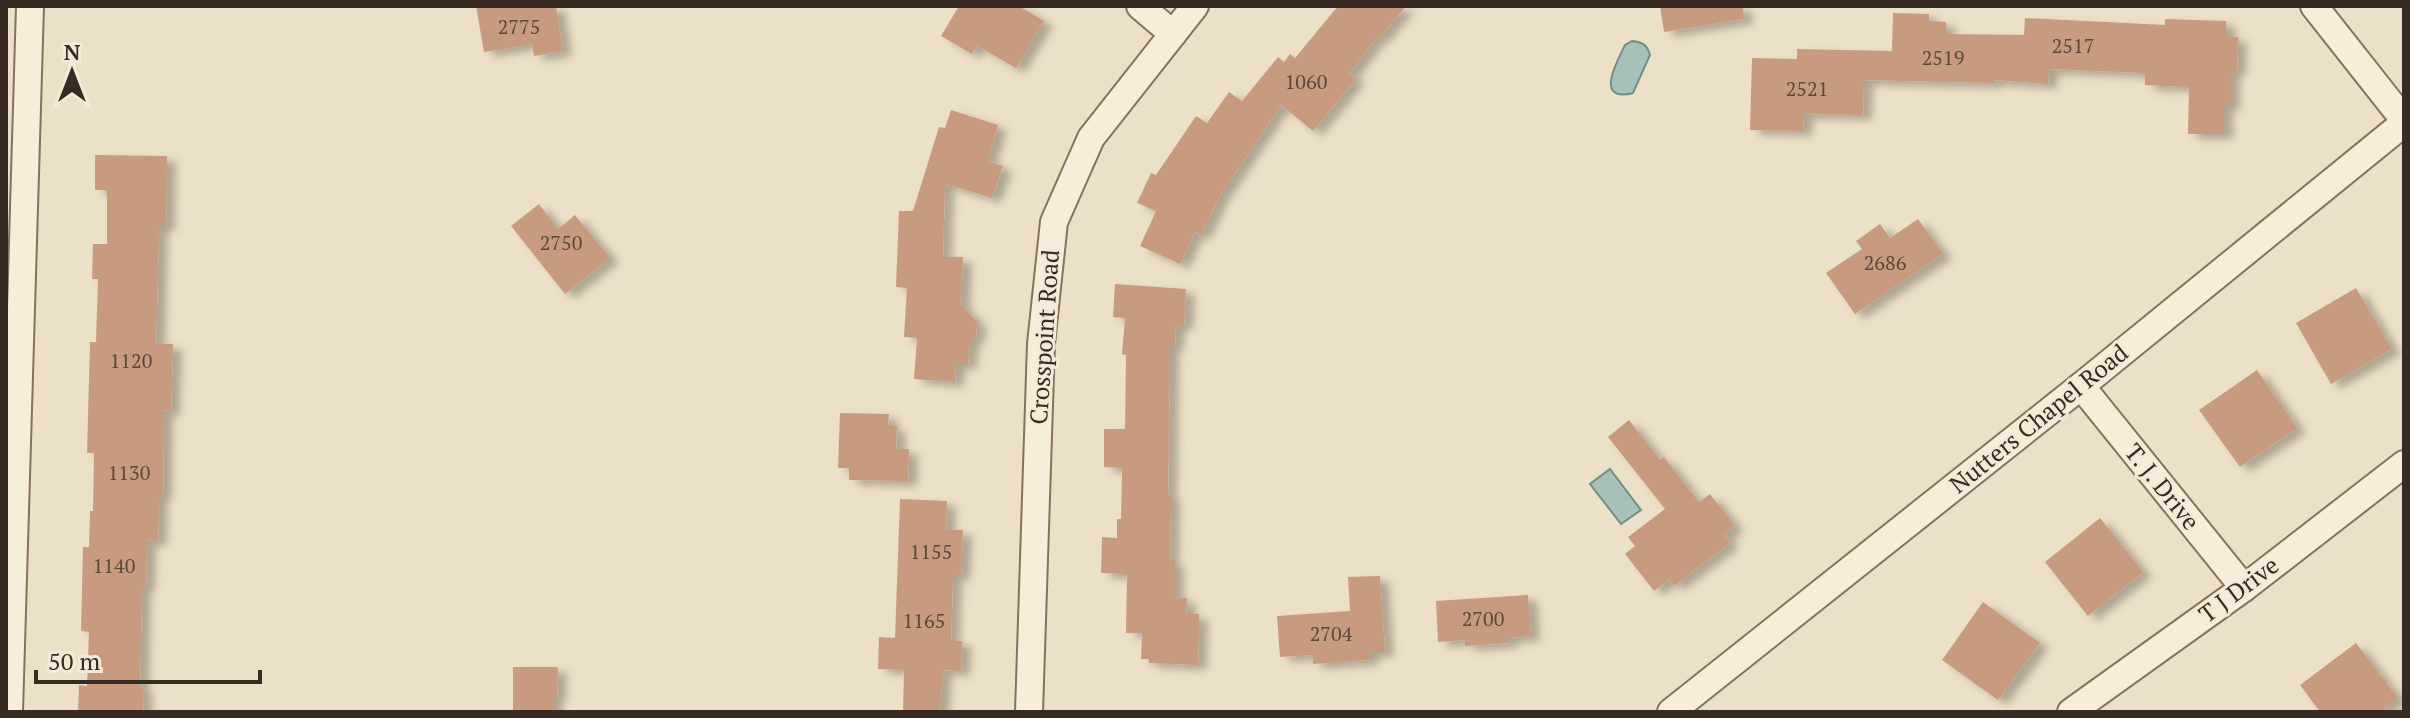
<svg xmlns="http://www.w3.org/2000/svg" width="2410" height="718" font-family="'PT Serif',serif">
  <defs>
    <filter id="shadow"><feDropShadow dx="9" dy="5" stdDeviation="4" flood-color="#0004"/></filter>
  </defs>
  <rect width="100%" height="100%" fill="#ece0c8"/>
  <g fill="#a9c0b8" stroke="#708f85" stroke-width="2">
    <path d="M1632 41C1643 42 1647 45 1650 55L1633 93C1593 103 1618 60 1625 45Z"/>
    <polygon points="1610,469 1641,510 1621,524 1590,484"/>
  </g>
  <g fill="#c89b80" filter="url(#shadow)">
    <polygon points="476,6 556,6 563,51 534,56 532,44 484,52"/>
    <polygon points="959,6 1019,6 1044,21 1016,68 976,45 972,54 941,36"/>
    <polygon points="1338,6 1406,6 1379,39 1377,37 1349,74 1356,79 1313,131 1281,105 1221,194 1201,235 1195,232 1180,264 1140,246 1156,211 1137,203 1151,173 1156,175 1196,116 1207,123 1229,92 1242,101 1278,57 1284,62 1290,54 1295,58"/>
    <polygon points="1660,6 1743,6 1744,19 1664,32"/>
    <polygon points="1893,13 1929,14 1929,21 1946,22 1946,34 2024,35 2025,18 2165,25 2165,19 2226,21 2226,36 2238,37 2237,71 2231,71 2231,105 2224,105 2224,134 2188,134 2189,87 2145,85 2145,73 2049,69 2048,84 1994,80 1994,83 1864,80 1863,115 1804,114 1803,131 1750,130 1752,58 1797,59 1797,49 1892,51"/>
    <polygon points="951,110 998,125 988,161 1003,166 992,198 945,184 943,257 963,257 961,304 977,322 976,337 970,340 968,364 956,364 955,382 914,379 917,338 904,337 907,288 896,287 899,211 913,211 939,127 945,128"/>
    <polygon points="95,155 167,156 166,226 159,226 156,344 173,344 171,411 164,410 163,494 159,494 158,541 147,540 146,586 142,586 140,688 144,688 143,712 78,712 79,685 87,686 89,632 81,631 83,547 89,547 90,511 93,511 94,453 87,453 90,342 96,342 98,279 92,279 93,244 107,244 107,190 95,190"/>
    <polygon points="539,204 558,229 575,215 610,258 565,294 511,226"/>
    <polygon points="1918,219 1943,254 1855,314 1826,273 1862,249 1856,241 1880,224 1890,238"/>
    <polygon points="1115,284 1186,289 1184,325 1176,325 1175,346 1170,346 1168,495 1171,496 1170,561 1175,561 1175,598 1187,598 1186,614 1199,614 1198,665 1149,663 1149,659 1141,659 1142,633 1126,633 1127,574 1101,573 1102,537 1117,538 1117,519 1121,519 1122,468 1104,467 1104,429 1125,429 1126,355 1122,354 1125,318 1113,317"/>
    <polygon points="2356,288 2392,349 2331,384 2296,323"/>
    <polygon points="2257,370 2297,428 2240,467 2199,410"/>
    <polygon points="840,413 889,414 888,426 897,426 896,449 909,449 908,481 849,480 849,468 838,468"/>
    <polygon points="1629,420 1660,460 1664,457 1699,502 1710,494 1735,526 1724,535 1730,543 1674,586 1669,579 1654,591 1625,554 1635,546 1628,537 1665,509 1608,437"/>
    <polygon points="900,499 947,501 946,530 963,530 961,575 953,575 951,640 962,641 961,671 943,670 940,712 903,712 904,669 878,669 879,637 895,638"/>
    <polygon points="2100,518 2143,572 2088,616 2045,562"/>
    <polygon points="1380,576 1385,652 1370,652 1370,660 1313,664 1313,655 1280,657 1277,616 1350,611 1348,577"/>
    <polygon points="1528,595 1531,636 1508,638 1508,643 1465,646 1465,640 1438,642 1436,601"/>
    <polygon points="1983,602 2040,643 1998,700 1942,660"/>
    <polygon points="2356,643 2398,698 2380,712 2320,712 2300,685"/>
    <polygon points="513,667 558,667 557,696 554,696 554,712 513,712"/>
  </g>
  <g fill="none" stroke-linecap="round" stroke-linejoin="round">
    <g stroke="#87725e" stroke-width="30">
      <g id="street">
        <polyline points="1140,6 1173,34"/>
        <polyline points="2314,6 2404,120"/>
        <polyline points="2081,386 2244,588"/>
        <polyline points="9,712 30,6"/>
        <polyline points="1029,712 1041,344 1054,222 1091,138 1195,6"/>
        <polyline points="1671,712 2081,386 2404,123"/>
        <polyline points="2071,712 2244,588 2404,464"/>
      </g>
    </g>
    <use href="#street" stroke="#f7eddb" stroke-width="26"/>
  </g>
  <g text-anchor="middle" stroke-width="6" stroke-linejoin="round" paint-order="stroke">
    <g font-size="20" fill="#5d4739">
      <text x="519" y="34">2775</text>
      <text x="2073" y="53">2517</text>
      <text x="1943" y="65">2519</text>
      <text x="1306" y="89">1060</text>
      <text x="1807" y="96">2521</text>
      <text x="561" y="250">2750</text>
      <text x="1885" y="270">2686</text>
      <text x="131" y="368">1120</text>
      <text x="129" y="480">1130</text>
      <text x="931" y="559">1155</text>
      <text x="114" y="573">1140</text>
      <text x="1483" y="626">2700</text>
      <text x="924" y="628">1165</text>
      <text x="1331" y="641">2704</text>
    </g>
    <g font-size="24" fill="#392b21" stroke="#f4ead7">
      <text transform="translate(1045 337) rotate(-86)" y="8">Crosspoint Road</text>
      <text transform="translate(2039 419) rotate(-39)" y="8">Nutters Chapel Road</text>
      <text transform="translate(2162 487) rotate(51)" y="8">T. J. Drive</text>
      <text transform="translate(2239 590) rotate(-37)" y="8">T J Drive</text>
    </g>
  </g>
  <rect width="2410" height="718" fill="none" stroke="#392b21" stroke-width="16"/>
  <g transform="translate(72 72)" stroke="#f4ead7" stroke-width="6" paint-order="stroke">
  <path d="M0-6L14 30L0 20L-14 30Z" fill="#392b21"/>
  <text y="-12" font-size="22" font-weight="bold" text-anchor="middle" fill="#392b21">N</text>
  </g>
  <path d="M36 670v12h224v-12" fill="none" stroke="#392b21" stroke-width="4"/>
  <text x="48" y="670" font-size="24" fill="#392b21" stroke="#f4ead7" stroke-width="6" paint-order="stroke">50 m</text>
</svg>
